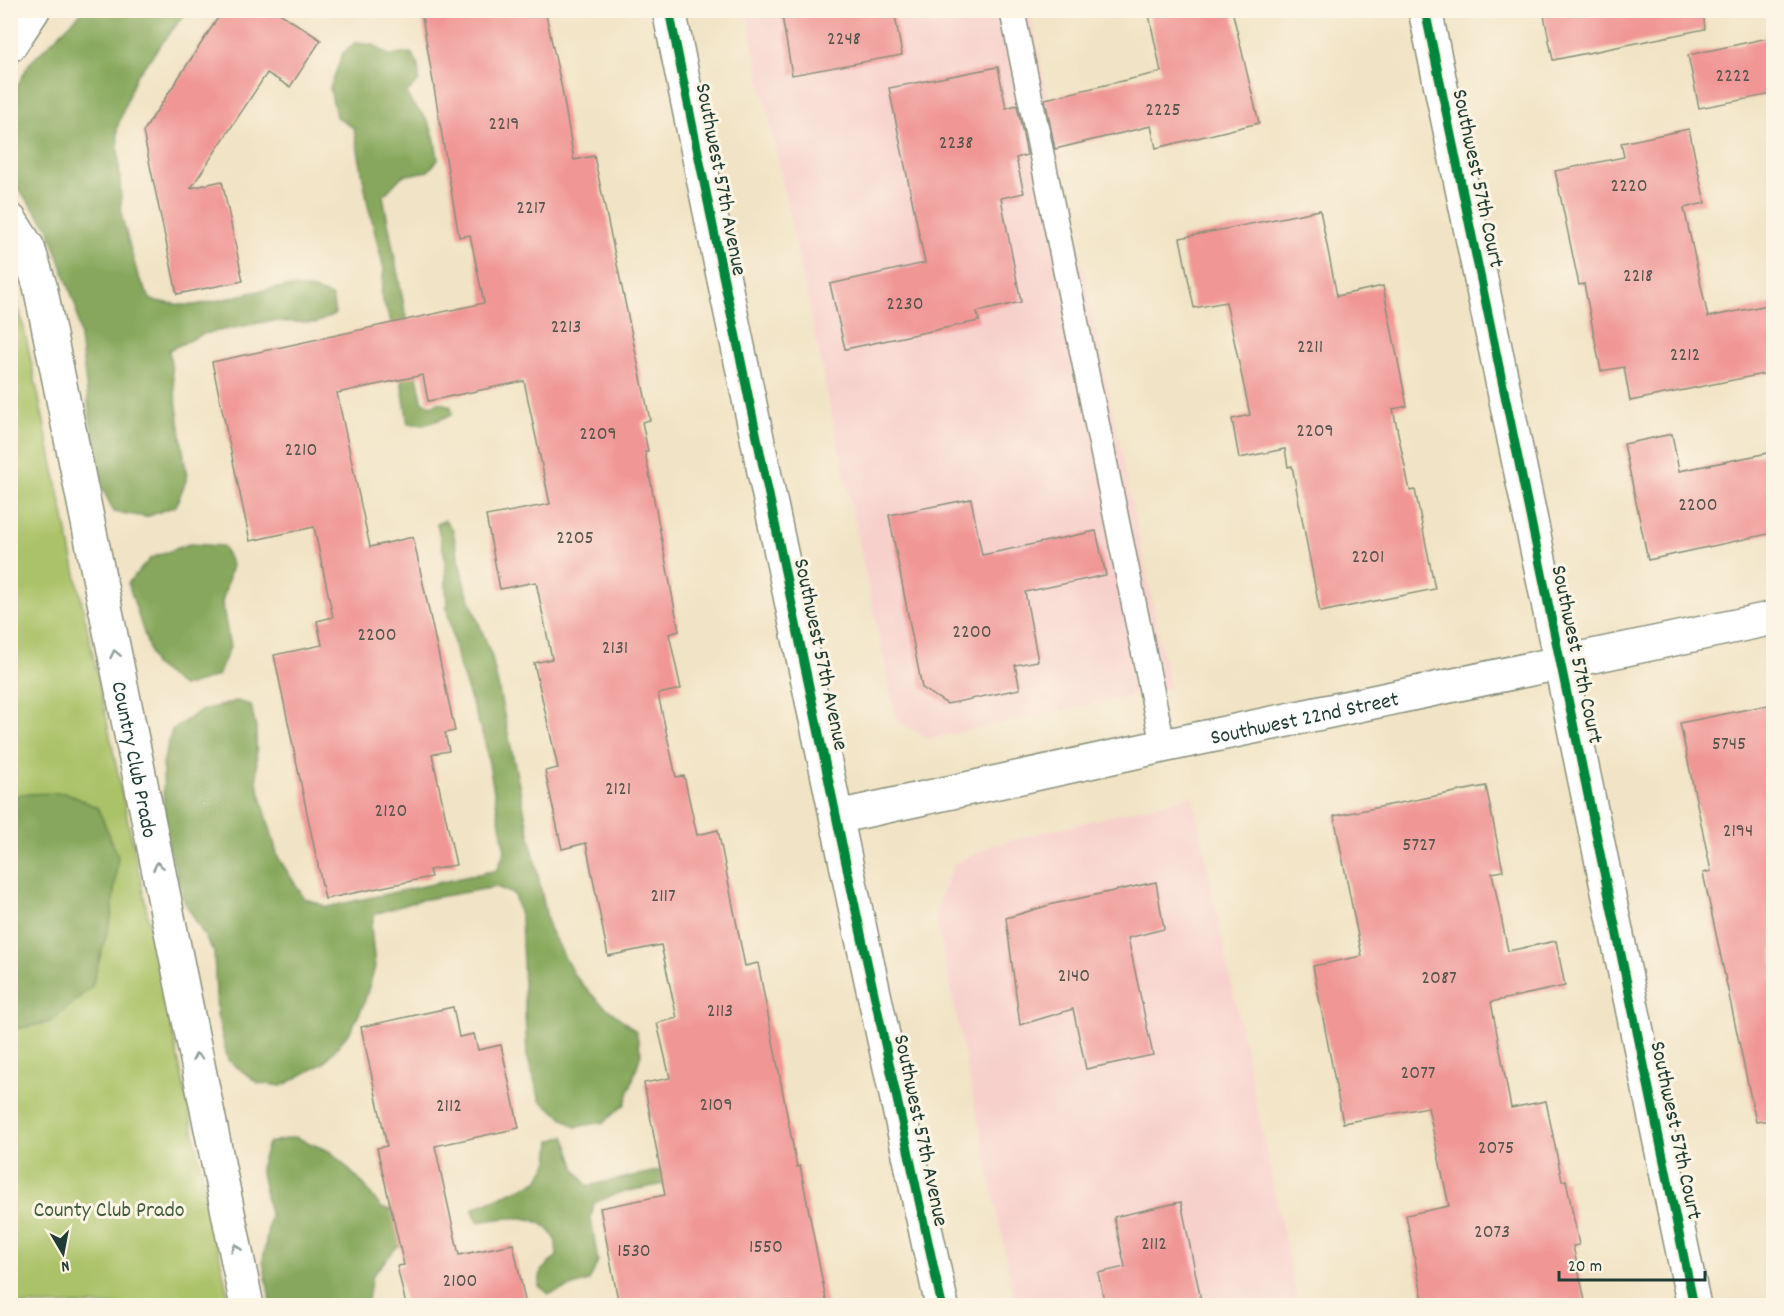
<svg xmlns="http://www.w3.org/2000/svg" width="1784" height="1316" font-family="Dekko,sans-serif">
  <rect width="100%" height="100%" fill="#fcf5e5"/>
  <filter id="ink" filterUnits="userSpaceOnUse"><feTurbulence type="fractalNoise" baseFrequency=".0167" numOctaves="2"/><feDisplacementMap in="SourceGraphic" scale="12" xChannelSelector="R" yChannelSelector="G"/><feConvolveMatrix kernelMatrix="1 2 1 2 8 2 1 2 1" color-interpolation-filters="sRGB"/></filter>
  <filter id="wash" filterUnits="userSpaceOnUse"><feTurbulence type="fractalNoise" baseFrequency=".008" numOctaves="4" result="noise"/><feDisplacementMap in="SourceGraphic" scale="24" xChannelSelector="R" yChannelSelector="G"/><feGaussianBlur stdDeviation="1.35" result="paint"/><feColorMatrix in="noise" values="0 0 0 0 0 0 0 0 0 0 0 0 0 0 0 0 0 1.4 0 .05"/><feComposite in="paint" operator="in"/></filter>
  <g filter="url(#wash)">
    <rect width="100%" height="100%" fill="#f1e3c5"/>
    <g fill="#f7d0cc">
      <polygon points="746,11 1030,11 1170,688 928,739 897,721"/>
      <polygon points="1193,796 1298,1305 1016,1305 935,912 954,864 992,845"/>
    </g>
    <polygon fill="#aac267" stroke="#64804e" stroke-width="1.5" points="10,271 27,342 230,1305 11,1305"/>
    <g fill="#87a85c" stroke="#537248" stroke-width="1.5">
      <path d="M83 11H187L135 78 117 128 122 218 138 276 151 300C164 302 180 306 193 305 241 300 284 273 332 297L335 314 316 323 269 321 203 334 169 350 187 478 176 506 146 517 114 512 98 479 76 307 48 227 12 181 11 173V98L29 64Z"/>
      <path d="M355 43 374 45 388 55 411 53 418 63 419 81 407 92C411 106 414 105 423 115 434 128 436 144 438 160L428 171 402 176 383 196 422 401 430 406 441 402 451 407 452 415 427 424H408L393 327 381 296 384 269 368 205 354 128 336 117 330 88 343 53Z"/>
      <polygon points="445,520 453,531 465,587 492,657 549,928 574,975 598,1001 636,1031 641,1054 625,1104 604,1122 575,1127 540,1100 527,1056 521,919 514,894 496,887 420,900 375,914 371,927 375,967 363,1006 351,1030 324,1063 282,1086 258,1083 228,1060 217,1015 214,952 184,901 164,828 163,763 172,730 200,711 236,701 251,705 256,728 257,782 278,857 304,898 327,907 497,870 505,851 485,742 457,659 447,609 445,558 437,524"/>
      <polygon points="189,544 223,546 232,565 222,602 230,647 218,676 183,687 154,665 128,583 151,558"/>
      <polygon points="67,793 98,808 118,857 111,918 92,986 50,1022 11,1030 11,801 20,794"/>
      <path d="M565 1136 576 1170 587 1186 672 1168 675 1182 618 1193 594 1203 591 1218 598 1262 589 1281 549 1294 539 1286 541 1271 557 1256C556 1250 557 1241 554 1237 539 1210 503 1218 478 1222L472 1209 538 1181 549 1161 551 1141Z"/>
      <polygon points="295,1137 331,1152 365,1186 381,1208 403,1212 419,1238 396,1248 372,1276 367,1305 271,1305 263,1261 270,1214 260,1168 268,1143"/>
    </g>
    <g id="blocks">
      <g fill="#f09796">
        <polygon points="223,10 275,10 321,40 290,87 267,73 191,188 222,181 243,281 177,294 143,132"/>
        <polygon points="421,10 545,10 562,89 574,160 594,156 650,420 642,422 648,451 645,452 679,631 669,634 681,689 658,694 676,777 684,776 697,835 718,830 745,966 758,963 797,1167 800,1166 827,1305 728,1305 726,1297 685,1305 619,1305 600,1208 665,1195 644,1083 670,1078 657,1023 677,1018 661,945 608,956 586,843 562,849 545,771 558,768 534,663 552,659 536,582 500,589 486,516 550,504 524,381 428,401 423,375 337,393 370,547 413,537 455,731 445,733 449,751 432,754 456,865 429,870 431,877 325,899 274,655 322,645 317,621 333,617 314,527 250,541 212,362 484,303 470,235 459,237"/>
        <polygon points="781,10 894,10 902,55 792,75"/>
        <polygon points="1148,10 1232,10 1259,123 1156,148 1151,126 1055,149 1045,99 1161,72"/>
        <polygon points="1543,10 1703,10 1705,29 1553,60"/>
        <polygon points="1773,37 1773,94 1699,108 1688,55"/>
        <polygon points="998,67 1006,108 1017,105 1027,155 1016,158 1024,193 1001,198 1021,302 977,312 979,321 845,349 830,284 925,263 889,88"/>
        <polygon points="1689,129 1705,203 1684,208 1708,317 1773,304 1773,372 1630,401 1624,367 1601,371 1584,284 1579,285 1555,171 1624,157 1621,143"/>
        <polygon points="1320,210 1337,296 1383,286 1407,406 1393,409 1410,491 1415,490 1435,589 1320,612 1292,466 1288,467 1285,449 1239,458 1232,419 1250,415 1226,302 1194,308 1180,238"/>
        <polygon points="1672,434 1679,471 1773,452 1773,533 1648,560 1624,444"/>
        <polygon points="971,499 982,555 1096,531 1106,575 1025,592 1038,661 1015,665 1020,689 947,704 922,688 889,515"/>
        <polygon points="1773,704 1773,1120 1756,1122 1703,873 1711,871 1680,723"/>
        <polygon points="1486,786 1503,871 1492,873 1508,951 1556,941 1565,986 1491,1002 1511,1108 1546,1101 1562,1181 1566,1180 1579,1245 1573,1246 1586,1305 1424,1305 1406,1215 1449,1206 1428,1107 1343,1123 1313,966 1362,956 1334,816"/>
        <polygon points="1156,882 1164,929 1128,938 1153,1055 1086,1069 1073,1009 1020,1025 1006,918 1053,904"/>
        <polygon points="453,1007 459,1037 474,1034 478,1050 501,1045 519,1128 435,1146 459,1255 513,1244 526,1305 406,1305 397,1266 404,1265 377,1148 387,1146 361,1027"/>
        <polygon points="1181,1202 1202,1305 1105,1305 1098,1273 1125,1267 1114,1217"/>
      </g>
    </g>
  </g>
  <g filter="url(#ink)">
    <use href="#blocks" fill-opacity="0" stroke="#88907c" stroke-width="1.5"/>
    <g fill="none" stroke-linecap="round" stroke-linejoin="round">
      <g stroke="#88907c" stroke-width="27">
        <polyline id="lane" points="1012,10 1163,746"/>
      </g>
      <g stroke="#88907c" stroke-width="36">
        <g id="street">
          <polyline points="1425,10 1694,1306"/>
          <polyline points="10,45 33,10"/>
          <path id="s1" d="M10 220 28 248 40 286 247 1306"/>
          <path id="s2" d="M837 817 1163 746 1774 618"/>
        </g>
      </g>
      <g stroke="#88907c" stroke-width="36">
        <polyline id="secondary" points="669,10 719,256 856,911 942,1306"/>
      </g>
      <use href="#lane" stroke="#fff" stroke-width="24"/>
      <use href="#street" stroke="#fff" stroke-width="33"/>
      <use href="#secondary" stroke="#fff" stroke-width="33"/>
      <g stroke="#fcf5e5" stroke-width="13">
        <g id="cycleway">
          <polyline points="669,10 719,256 856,911 942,1306"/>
          <polyline points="1425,10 1694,1306"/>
        </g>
      </g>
      <use href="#cycleway" stroke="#00873e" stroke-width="9"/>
    </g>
    <defs><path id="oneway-chevron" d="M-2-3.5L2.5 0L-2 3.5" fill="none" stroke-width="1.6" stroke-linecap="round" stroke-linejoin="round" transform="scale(1.5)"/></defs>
    <g stroke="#8f9e9a">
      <use href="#oneway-chevron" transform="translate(115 654) rotate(-102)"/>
      <use href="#oneway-chevron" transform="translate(158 866) rotate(-102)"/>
      <use href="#oneway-chevron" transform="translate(197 1057) rotate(-102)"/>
      <use href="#oneway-chevron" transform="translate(236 1248) rotate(-102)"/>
    </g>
  </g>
  <g text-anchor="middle" stroke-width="6" stroke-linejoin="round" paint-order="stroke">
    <g font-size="20" fill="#53544c">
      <text x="844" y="44">2248</text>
      <text x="1733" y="81">2222</text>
      <text x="1163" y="115">2225</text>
      <text x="504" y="129">2219</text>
      <text x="956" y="148">2238</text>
      <text x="1629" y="191">2220</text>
      <text x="531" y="213">2217</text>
      <text x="1638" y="281">2218</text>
      <text x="905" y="309">2230</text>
      <text x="566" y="332">2213</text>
      <text x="1310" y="352">2211</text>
      <text x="1685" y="360">2212</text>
      <text x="1315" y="436">2209</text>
      <text x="598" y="439">2209</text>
      <text x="301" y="455">2210</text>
      <text x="1698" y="510">2200</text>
      <text x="575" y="543">2205</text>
      <text x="1368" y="562">2201</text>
      <text x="972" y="637">2200</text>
      <text x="377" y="640">2200</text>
      <text x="615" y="653">2131</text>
      <text x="1729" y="749">5745</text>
      <text x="618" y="794">2121</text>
      <text x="391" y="816">2120</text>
      <text x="1738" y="836">2194</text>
      <text x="1419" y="850">5727</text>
      <text x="663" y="901">2117</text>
      <text x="1074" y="981">2140</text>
      <text x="1439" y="983">2087</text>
      <text x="720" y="1016">2113</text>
      <text x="1418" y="1078">2077</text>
      <text x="716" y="1110">2109</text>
      <text x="449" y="1111">2112</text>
      <text x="1496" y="1153">2075</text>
      <text x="1492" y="1237">2073</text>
      <text x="1154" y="1249">2112</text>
      <text x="766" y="1252">1550</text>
      <text x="634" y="1256">1530</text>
      <text x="460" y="1286">2100</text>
    </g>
    <g font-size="22" fill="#1f3d34" stroke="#fcf5e5">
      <text transform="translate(1480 178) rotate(78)" y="8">Southwest 57th Court</text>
      <text transform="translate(723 179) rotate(79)" y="8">Southwest 57th Avenue</text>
      <text transform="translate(823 654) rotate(78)" y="8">Southwest 57th Avenue</text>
      <text transform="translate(1579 654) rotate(78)" y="8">Southwest 57th Court</text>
      <text dy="8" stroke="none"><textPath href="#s2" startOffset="478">Southwest 22nd Street</textPath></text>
      <text dy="8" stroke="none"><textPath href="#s1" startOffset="556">Country Club Prado</textPath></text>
      <text transform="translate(923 1130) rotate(78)" y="8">Southwest 57th Avenue</text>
      <text transform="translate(1678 1130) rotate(78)" y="8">Southwest 57th Court</text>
    </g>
    <g font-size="22" fill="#425e41" stroke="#fcf5e5">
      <text x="109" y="1216">County Club Prado</text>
    </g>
  </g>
  <rect width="1784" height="1316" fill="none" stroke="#fcf5e5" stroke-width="36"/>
  <g transform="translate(63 1253) rotate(170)" stroke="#fcf5e5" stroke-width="4.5" paint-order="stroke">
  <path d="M0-4.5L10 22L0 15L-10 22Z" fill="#1f3d34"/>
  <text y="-9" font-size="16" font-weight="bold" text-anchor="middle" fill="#1f3d34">N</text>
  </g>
  <path d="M1559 1271v9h146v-9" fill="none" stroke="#1f3d34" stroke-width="3"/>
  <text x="1568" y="1271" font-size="18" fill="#1f3d34" stroke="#fcf5e5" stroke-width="4.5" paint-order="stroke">20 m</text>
</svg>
